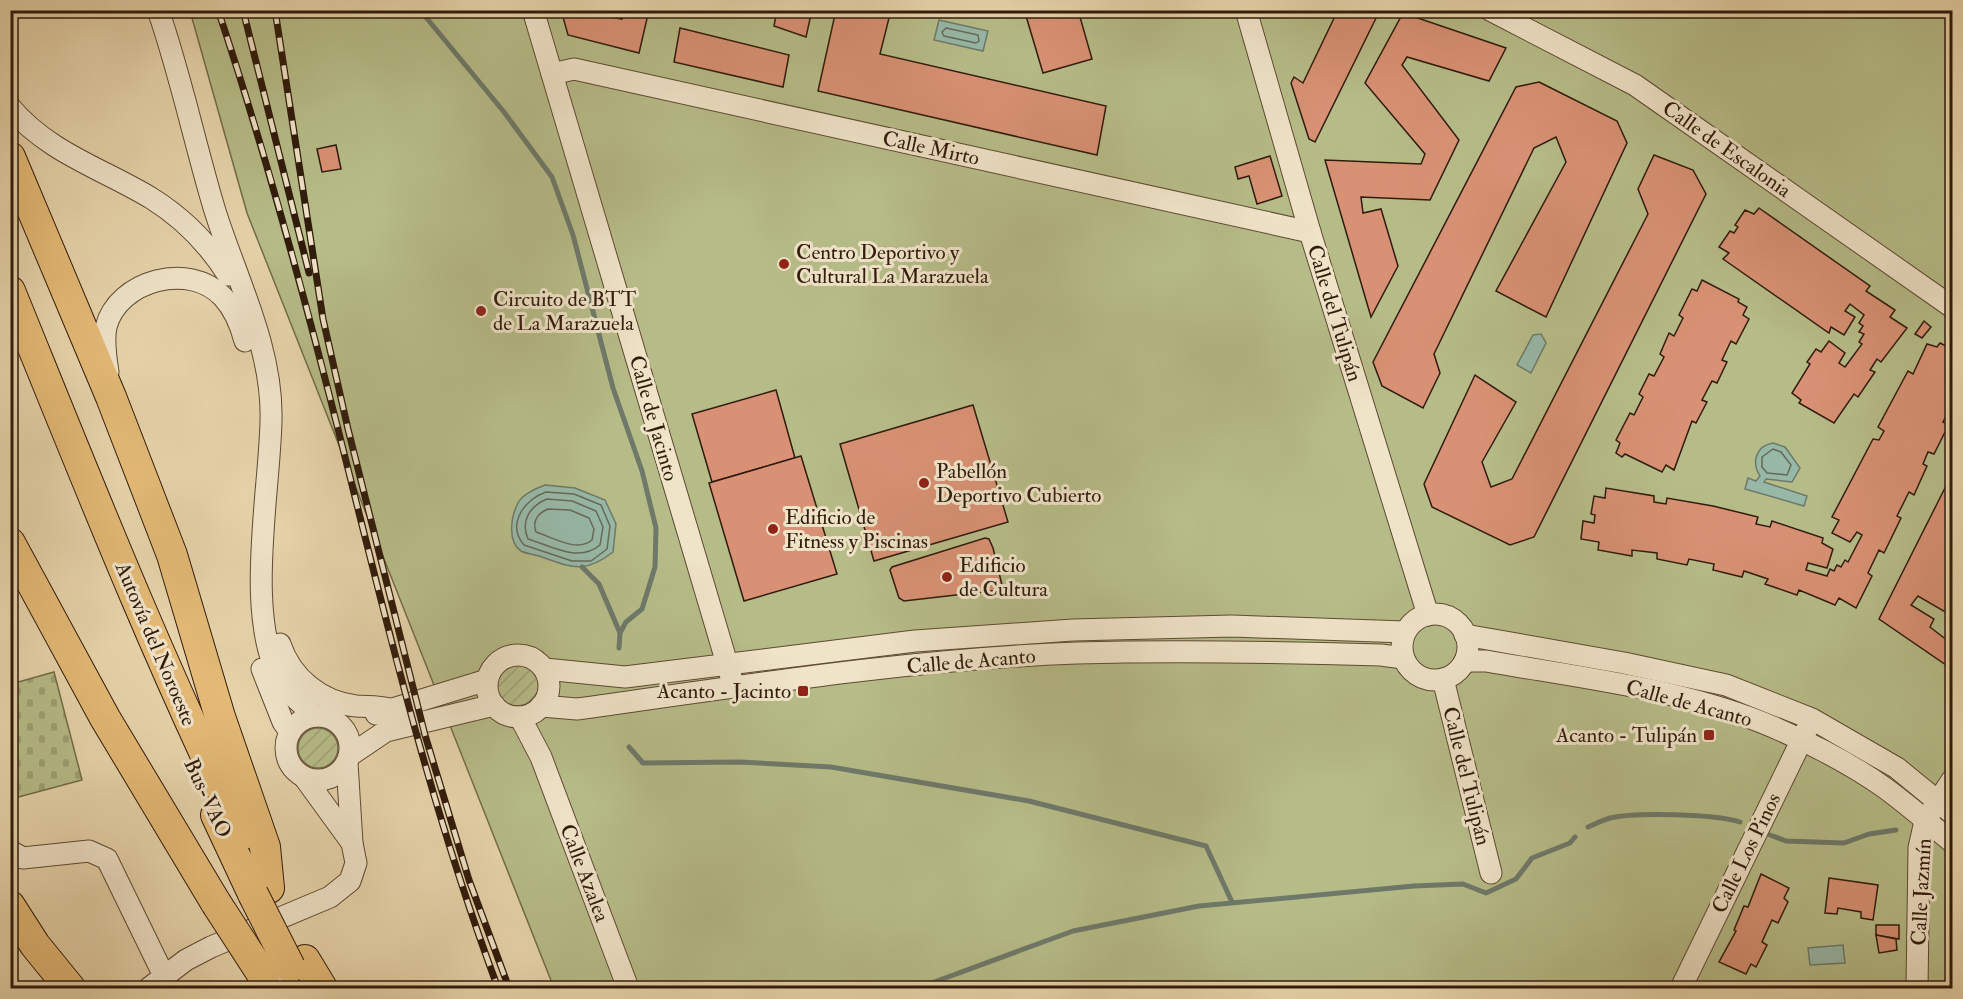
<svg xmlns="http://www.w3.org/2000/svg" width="1963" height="999" font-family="'IM FELL Double Pica',serif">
  <defs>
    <pattern id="cemetery-stones" width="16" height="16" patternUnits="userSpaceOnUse" patternTransform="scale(1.5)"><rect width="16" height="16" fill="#b6bc88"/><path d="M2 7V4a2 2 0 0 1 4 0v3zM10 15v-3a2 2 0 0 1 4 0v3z" fill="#9da174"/></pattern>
    <pattern id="garden-furrows" width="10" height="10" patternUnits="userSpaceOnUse" patternTransform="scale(1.5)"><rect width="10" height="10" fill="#b6bc88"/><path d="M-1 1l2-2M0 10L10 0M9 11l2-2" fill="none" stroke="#9da174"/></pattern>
  </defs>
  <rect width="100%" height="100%" fill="#e7d4ab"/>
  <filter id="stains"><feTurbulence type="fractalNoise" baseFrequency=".00333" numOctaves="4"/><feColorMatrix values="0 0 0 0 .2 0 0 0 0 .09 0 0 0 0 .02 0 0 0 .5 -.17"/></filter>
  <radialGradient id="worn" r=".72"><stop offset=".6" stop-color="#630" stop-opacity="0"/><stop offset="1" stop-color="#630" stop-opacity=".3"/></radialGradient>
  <polygon fill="url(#cemetery-stones)" stroke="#736c4a" stroke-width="1.5" points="54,672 82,780 11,799 11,684"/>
  <polygon fill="#b6bc88" stroke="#736c4a" stroke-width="1.5" points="190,11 1952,11 1952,988 554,988 247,213"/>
  <g fill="url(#garden-furrows)" stroke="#736c4a" stroke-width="1.5">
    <circle cx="517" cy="684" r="22"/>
    <circle cx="318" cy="748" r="20"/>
  </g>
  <g fill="#97b8a7" stroke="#6e7969" stroke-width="1.5">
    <polygon points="939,20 988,31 983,51 934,40"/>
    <polygon points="1541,334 1546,343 1531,373 1517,365 1533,335"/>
    <path d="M1773 443 1785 447 1800 468 1792 482 1766 479 1764 482 1807 496 1804 506 1745 489 1748 478 1756 481 1760 476C1751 462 1756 446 1773 443Z"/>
    <path d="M545 485 575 488 605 500 616 524 613 552C584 575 571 567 539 556 534 554 526 554 521 551 507 542 511 516 518 503 523 494 535 489 545 485Z"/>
    <polygon points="1843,945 1845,963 1810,965 1808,948"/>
  </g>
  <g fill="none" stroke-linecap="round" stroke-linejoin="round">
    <g stroke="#646a59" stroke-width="1.5">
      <polygon points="946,28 978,35 979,41 976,43 944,36 942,32"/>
      <polygon points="1773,449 1781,452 1791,465 1787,475 1767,473 1762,467 1762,457"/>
      <path d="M546 492 574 494 601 505 610 526 607 549 591 561H572L524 545C506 524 525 499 546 492Z"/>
      <path d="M547 499 572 501 596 511 603 527 600 545C579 563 551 546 528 539 520 521 530 506 547 499Z"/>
      <path d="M548 509 570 510 589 518 594 529 592 540C577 553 552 537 536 532 532 521 538 513 548 509Z"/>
    </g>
    <g stroke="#6e7969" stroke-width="5">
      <polyline points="420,10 504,112 552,177 573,235 613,388 642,471 656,528 655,567 647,593 642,609 626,622 620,633 619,648"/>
      <polyline points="582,567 599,584 620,633"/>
      <polyline points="629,747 643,763 740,762 831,767 1029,801 1206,846 1232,902"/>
      <path d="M1588 827C1595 824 1603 820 1610 818 1635 812 1716 814 1740 822"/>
      <polyline points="1770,835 1786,841 1844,843 1869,834 1896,830"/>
      <polyline points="918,988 1073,931 1199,906 1414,886 1463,884 1486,893 1516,879 1532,858 1570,843 1575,837"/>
    </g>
  </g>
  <g fill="#d89174" stroke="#301b0b" stroke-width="1.5">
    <polygon points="561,10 592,10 593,13 622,19 624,10 649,10 639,53 568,35"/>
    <polygon points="777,10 812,10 806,37 774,26"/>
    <polygon points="836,10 891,10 880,54 1106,106 1097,155 818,91"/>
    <polygon points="1000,10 1078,10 1092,59 1043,73 1026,16"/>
    <polygon points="1329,10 1380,10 1315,142 1309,139 1291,83 1294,77 1303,83 1336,14"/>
    <polygon points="1403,13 1506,48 1489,81 1407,57 1402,65 1459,140 1430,200 1361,197 1363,213 1381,209 1398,266 1371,317 1325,160 1421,164 1425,154 1365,83"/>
    <polygon points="680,28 789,55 783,87 674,62"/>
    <polygon points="1539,82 1617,121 1627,143 1546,317 1496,291 1566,162 1556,137 1534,148 1434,354 1440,373 1423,408 1382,386 1373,362 1516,87"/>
    <polygon points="336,145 341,169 322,172 317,149"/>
    <polygon points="1654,155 1693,170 1706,194 1534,537 1510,545 1432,507 1424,484 1475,375 1516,402 1482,462 1491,487 1512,479 1648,214 1638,189"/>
    <polygon points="1270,156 1282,196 1257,204 1249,176 1238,179 1235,167"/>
    <polygon points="1759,208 1870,286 1866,291 1895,310 1890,317 1907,328 1881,362 1877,359 1870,370 1875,372 1858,397 1854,394 1834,423 1799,403 1801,400 1792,393 1810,364 1807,362 1816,349 1821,352 1829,341 1845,353 1839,363 1845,367 1862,344 1859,342 1864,334 1859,332 1863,326 1859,323 1864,315 1850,304 1845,311 1855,317 1844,335 1831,327 1829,333 1723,259 1729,253 1719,247 1730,231 1734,233 1738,227 1735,225 1745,210 1754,214"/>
    <polygon points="1702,280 1739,299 1738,302 1747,307 1743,315 1749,319 1736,344 1731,341 1722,360 1727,362 1717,383 1712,381 1702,400 1707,402 1696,423 1692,421 1674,470 1666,465 1662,472 1625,454 1622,457 1616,453 1620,443 1616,440 1630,413 1634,415 1643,397 1639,394 1649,374 1654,376 1664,357 1660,354 1669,333 1674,336 1683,318 1679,315 1692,289 1697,291"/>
    <polygon points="1924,321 1931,327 1922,338 1915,334"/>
    <polygon points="1940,343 1952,349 1952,412 1949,410 1943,422 1949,424 1934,454 1928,452 1923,464 1927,466 1914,495 1909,492 1897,516 1901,518 1884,553 1879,550 1868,573 1872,576 1856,608 1839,598 1835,605 1799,590 1797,595 1765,584 1768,579 1744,571 1742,577 1713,570 1714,564 1689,559 1687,565 1657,559 1657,553 1632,550 1632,556 1598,550 1599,542 1581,539 1583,521 1594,523 1595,515 1591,514 1594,496 1605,498 1606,488 1654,496 1654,502 1666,504 1667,498 1713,506 1758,517 1756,524 1770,527 1772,521 1823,538 1822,543 1833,549 1827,568 1808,563 1806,570 1827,576 1830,569 1834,571 1837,565 1841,567 1845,560 1848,562 1862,535 1857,532 1850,542 1832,533 1839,520 1832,517 1873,439 1879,440 1884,431 1878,427 1908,371 1913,374 1927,344 1937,347"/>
    <polygon points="776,390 795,458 712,482 692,414"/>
    <polygon points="973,405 1008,522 874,561 840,444"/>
    <polygon points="801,456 837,574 744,601 709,483"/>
    <polygon points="1952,474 1952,602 1947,613 1918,596 1911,605 1934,619 1930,627 1952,644 1952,669 1879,619"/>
    <polygon points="985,538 989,539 993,548 1002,585 999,590 904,601 899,598 890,570 892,567"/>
    <polygon points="1761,874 1789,888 1784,898 1788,902 1778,923 1772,920 1762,942 1767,945 1756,967 1751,964 1746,974 1719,962 1736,931 1734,930 1744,906 1748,907"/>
    <polygon points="1829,878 1878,885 1873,920 1861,918 1861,912 1838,908 1837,914 1825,913"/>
    <polygon points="1876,925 1899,925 1899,939 1876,935"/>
    <polygon points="1876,935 1896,939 1897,950 1879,953"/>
  </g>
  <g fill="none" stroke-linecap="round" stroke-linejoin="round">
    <g stroke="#5e4933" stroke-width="23">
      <g id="minor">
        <path d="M158 10C181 76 195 145 215 211 236 278 273 348 271 420 270 492 243 621 283 684 290 696 305 706 315 716"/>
        <polyline points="533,10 731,677"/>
        <polyline points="1246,10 1310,232 1428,615"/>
        <polyline points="1490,10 1635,85 1952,307"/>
        <polyline points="552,74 574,69 1310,232"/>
        <path d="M10 107C47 152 103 169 151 198 183 218 208 243 228 275"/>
        <path d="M108 372C106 359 103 341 106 327 118 280 190 261 223 297 234 309 241 326 245 341"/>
        <circle cx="1435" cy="647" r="33"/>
        <polyline points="1465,635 1624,663 1726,685 1812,719 1897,768 1952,813"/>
        <path d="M280 644C291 678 321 702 356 706 368 707 378 706 389 709"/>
        <circle cx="518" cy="686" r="31"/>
        <path d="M1465 661H1486C1577 677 1674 688 1761 722 1801 738 1850 763 1885 788 1908 805 1930 824 1952 842"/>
        <polyline points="262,669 283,722 290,732"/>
        <polyline points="545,669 625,677 915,641 1073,630 1232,626 1405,632"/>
        <polyline points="1443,679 1491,873"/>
        <path d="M541 706 577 709C743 686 910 659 1077 653 1178 650 1280 652 1381 655L1403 658"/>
        <polyline points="376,714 487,680"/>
        <circle cx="318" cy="748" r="32"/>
        <polyline points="520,717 541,757 628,988"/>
        <polyline points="349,756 386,731 494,705"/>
        <polyline points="304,777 352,843"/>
        <polyline points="10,851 23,858 89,851 107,859 164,976"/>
        <polyline points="149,988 186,960 211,947 330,897 350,881 356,863 352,843 347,763"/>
        <polyline points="1681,988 1808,727"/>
        <polyline points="1917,988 1919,848 1925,821 1952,780"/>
      </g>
    </g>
    <g stroke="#301b0b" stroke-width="32">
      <g id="highway">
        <polyline points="10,157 111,397 172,555 220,717 265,847 269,888"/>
        <path d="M10 291C84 473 156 656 243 834"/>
        <polyline points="10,543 105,718 216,903"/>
        <polyline points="216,815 253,894"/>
        <polyline points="10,906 35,945 70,988"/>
        <polyline points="305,960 322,988"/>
      </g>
    </g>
    <use href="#minor" stroke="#efe3c8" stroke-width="21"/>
    <use href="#highway" stroke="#e4ba76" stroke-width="30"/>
    <g stroke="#301b0b" stroke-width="7">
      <g id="rail">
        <path d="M218 10C265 150 303 291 339 433 386 620 430 807 498 988"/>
        <polyline points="243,10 309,273"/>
        <polyline points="275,10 323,319 348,429 425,735 469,880 509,988"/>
      </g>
    </g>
    <use href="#rail" stroke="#efe3c8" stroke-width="4.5" stroke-dasharray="14" stroke-linecap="butt"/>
    <g stroke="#301b0b" stroke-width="32" stroke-linecap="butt">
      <g id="highway-bridge">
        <polyline points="253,894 290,967"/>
        <polyline points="216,903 264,977"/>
      </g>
    </g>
    <use href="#highway-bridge" stroke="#e4ba76" stroke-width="30"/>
  </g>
  <g fill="#8f2418" stroke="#efe3c8" stroke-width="2">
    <circle cx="784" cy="264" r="6"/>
    <circle cx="481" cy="311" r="6"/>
    <circle cx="924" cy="483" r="6"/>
    <circle cx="773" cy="529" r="6"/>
    <circle cx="947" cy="577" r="6"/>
    <rect x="797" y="685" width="12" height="12" rx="3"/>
    <rect x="1703" y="729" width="12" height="12" rx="3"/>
  </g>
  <g text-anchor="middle" stroke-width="6" stroke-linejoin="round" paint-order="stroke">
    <g font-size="21" fill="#301b0b" stroke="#efe3c8">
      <text transform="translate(931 148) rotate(12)" y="7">Calle Mirto</text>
      <text transform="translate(1727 149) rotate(35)" y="7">Calle de Escalonia</text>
      <text transform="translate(1335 313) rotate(73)" y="7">Calle del Tulipán</text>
      <text transform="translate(654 418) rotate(74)" y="7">Calle de Jacinto</text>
      <text transform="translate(156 644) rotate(67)" y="7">Autovía del Noroeste</text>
      <text transform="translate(971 661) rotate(-5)" y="7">Calle de Acanto</text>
      <text transform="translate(1689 703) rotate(15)" y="7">Calle de Acanto</text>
      <text transform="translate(1467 776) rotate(76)" y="7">Calle del Tulipán</text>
      <text transform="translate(208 798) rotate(65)" y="7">Bus-VAO</text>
      <text transform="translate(1746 853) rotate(-64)" y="7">Calle Los Pinos</text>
      <text transform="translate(585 873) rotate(69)" y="7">Calle Azalea</text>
      <text transform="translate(1921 892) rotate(-87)" y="7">Calle Jazmín</text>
    </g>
    <g font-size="21" fill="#301b0b" stroke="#efe3c8" text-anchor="start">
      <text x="796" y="259">Centro Deportivo y<tspan x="796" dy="24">Cultural La Marazuela</tspan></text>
      <text x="493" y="306">Circuito de BTT<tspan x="493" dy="24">de La Marazuela</tspan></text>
      <text x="936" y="478">Pabellón<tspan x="936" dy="24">Deportivo Cubierto</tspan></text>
      <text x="785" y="524">Edificio de<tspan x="785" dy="24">Fitness y Piscinas</tspan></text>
      <text x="959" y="572">Edificio<tspan x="959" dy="24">de Cultura</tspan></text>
      <text x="791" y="698" text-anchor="end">Acanto - Jacinto</text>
      <text x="1697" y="742" text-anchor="end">Acanto - Tulipán</text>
    </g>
  </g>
  <rect width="1963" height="999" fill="none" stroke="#e7d4ab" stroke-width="36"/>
  <rect x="12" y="12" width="1939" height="975" fill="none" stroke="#301b0b" stroke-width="3"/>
  <rect x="18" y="18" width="1927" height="963" fill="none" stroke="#301b0b" stroke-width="1.5"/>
  <rect width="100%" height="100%" filter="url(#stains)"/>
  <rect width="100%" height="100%" fill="url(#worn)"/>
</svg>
